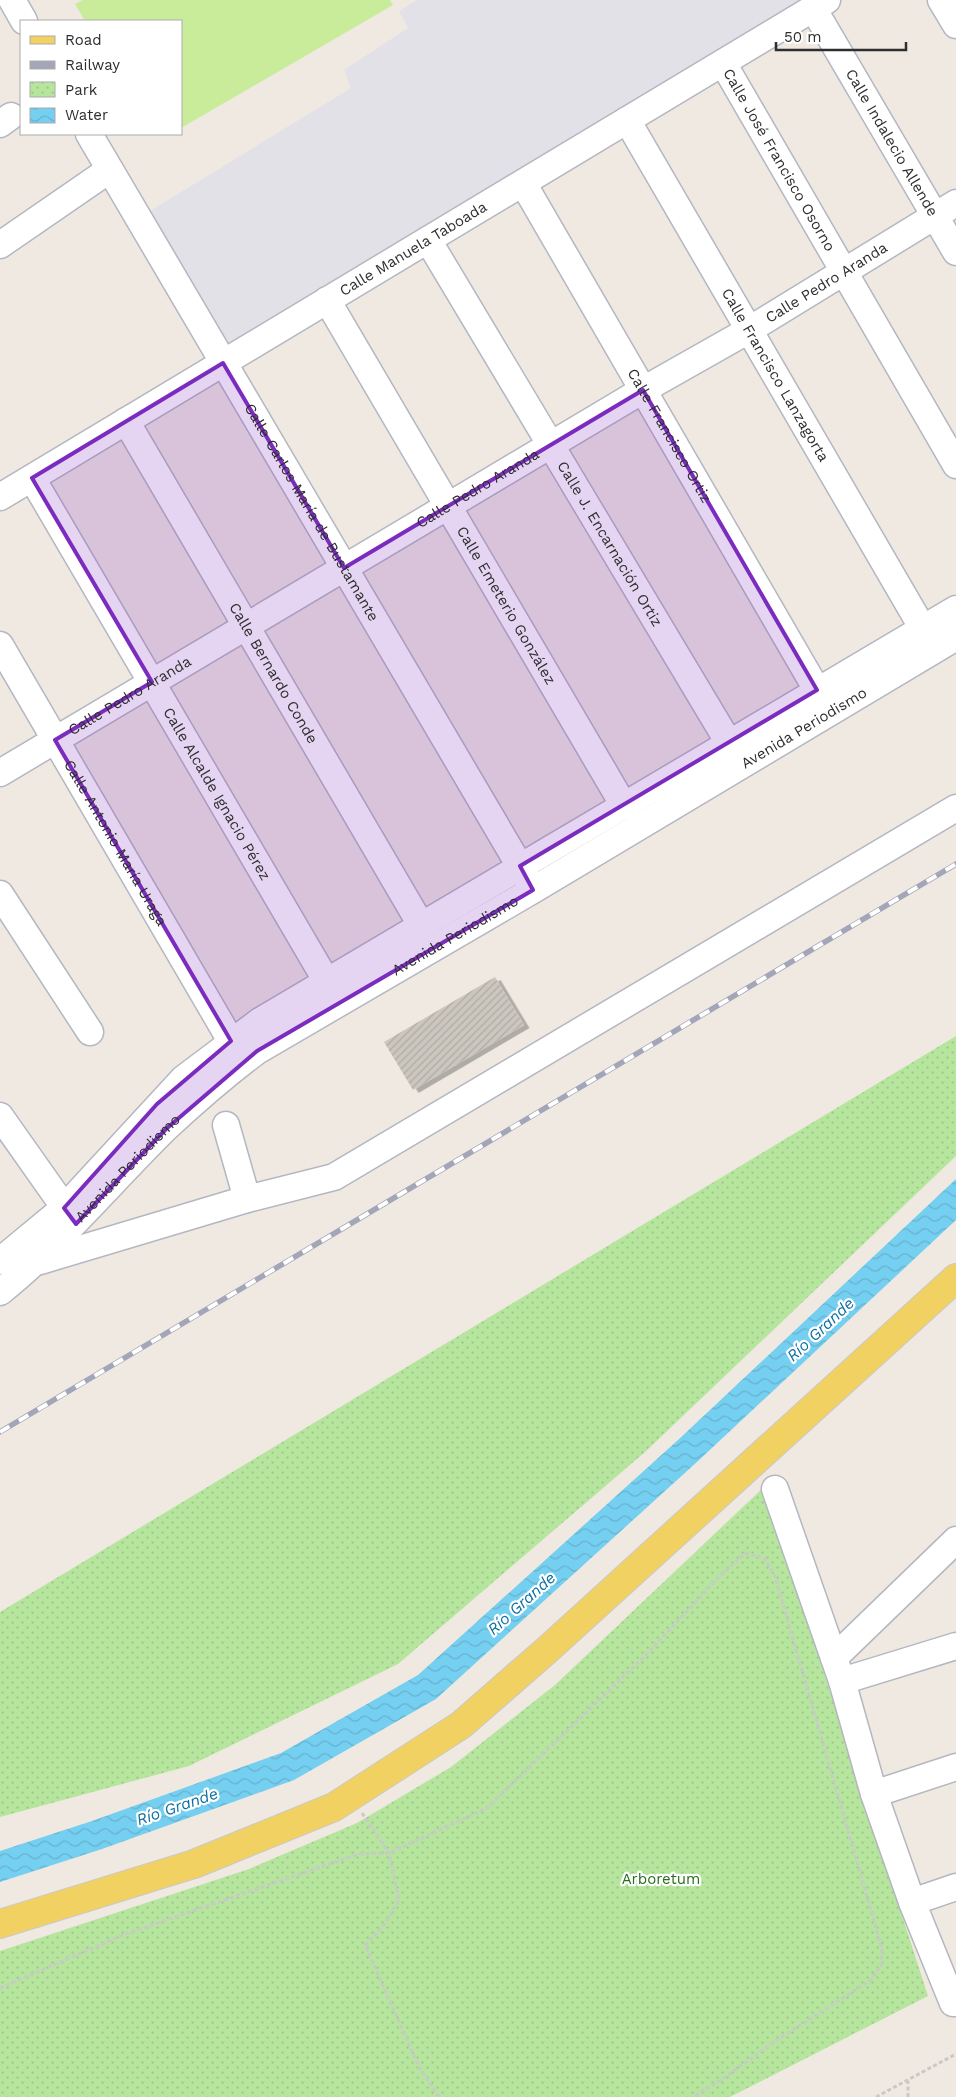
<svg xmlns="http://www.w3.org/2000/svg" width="956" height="2097" font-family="'Work Sans',sans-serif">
  <defs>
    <pattern id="park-dots" width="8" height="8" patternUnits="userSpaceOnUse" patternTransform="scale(1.25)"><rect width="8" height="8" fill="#b6e59e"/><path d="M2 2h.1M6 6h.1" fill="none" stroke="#9dc588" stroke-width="1.8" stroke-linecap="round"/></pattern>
    <pattern id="water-waves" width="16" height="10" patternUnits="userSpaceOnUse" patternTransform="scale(1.25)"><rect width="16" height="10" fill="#75cff0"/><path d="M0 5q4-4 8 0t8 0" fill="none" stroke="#66b2ce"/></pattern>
    <pattern id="building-hatch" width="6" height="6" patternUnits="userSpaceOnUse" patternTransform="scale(1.25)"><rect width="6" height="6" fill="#cbc7bf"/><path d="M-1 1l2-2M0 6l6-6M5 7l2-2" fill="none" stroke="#afaba4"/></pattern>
    <filter id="shadow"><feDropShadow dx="5.5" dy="3" stdDeviation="0" flood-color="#0004"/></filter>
  </defs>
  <rect width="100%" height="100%" fill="#efe9e1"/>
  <polygon fill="#e3e1e8" points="417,0 800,0 225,345 150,211 351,88 344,70 408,28 399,11"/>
  <g fill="url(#park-dots)">
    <polygon points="956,1036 956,1156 645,1452 398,1664 189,1766 0,1817 0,1612"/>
    <polygon points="764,1487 928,1996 730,2097 0,2097 0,1951 249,1869 357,1823 451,1767 555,1685"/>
  </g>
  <polygon fill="#c9ec9a" points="83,0 390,0 393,5 181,128 181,21 85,21 75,4"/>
  <polygon fill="url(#water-waves)" points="956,1179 956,1220 698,1461 436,1699 294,1780 102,1849 0,1882 0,1851 92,1821 281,1753 418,1675 678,1440"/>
  <polygon fill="url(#building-hatch)" filter="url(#shadow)" points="495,977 524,1025 413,1090 384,1042"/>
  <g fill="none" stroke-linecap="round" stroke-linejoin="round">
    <g stroke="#b4b7c1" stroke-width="29">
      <g id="minor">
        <polyline points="12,0 24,21"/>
        <polyline points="941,0 956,25"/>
        <path id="s1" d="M813 8 956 252"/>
        <path id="s2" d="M723 63 956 465"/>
        <path id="s3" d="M627 120 923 629"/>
        <polyline points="0,124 11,116"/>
        <path id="s4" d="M89 134 528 880"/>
        <path id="s5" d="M523 183 817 690"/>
        <path id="s6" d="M428 240 729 743"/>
        <polyline points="0,245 109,170"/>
        <path id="s7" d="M327 300 624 806"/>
        <path id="s8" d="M126 421 421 925"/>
        <path id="s9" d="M32 478 327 982"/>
        <path id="s10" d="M0 497 827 0"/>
        <path id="s11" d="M0 645 231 1041"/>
        <path id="s12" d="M0 773 643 390 749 330 956 203"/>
        <polyline points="0,894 90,1032"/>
        <polyline points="0,1116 74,1221"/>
        <polyline points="226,1125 247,1199"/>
        <polyline points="0,1261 64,1208 183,1079 260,1021 956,609"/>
        <polyline points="40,1261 247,1199 334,1177 956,808"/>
        <path id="s13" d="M0 1292C61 1243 110 1183 166 1128 195 1101 225 1075 257 1051L533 890 956 637"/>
        <polyline points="775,1489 842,1681 874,1794 912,1902 953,2003 956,2002"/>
        <polyline points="834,1658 956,1540"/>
        <polyline points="842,1681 956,1646"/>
        <polyline points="874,1794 956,1767"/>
        <polyline points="912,1902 956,1887"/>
      </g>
    </g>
    <g stroke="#c9c9c9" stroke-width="30">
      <polyline id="major" points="0,1924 194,1864 334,1807 461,1725 547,1650 956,1278"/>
    </g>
    <g stroke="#c9c9c9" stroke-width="3" stroke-dasharray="4 2.5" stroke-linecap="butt">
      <polyline points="362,1813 389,1853 399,1900 385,1924 365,1945 419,2067 439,2097"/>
      <polyline points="0,1988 128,1933 359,1854 389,1853 487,1808 647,1654 717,1579 745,1553 764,1558 775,1576 882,1949 881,1965 871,1980 774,2042 724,2078 693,2097"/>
      <polyline points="876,2097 956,2054"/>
      <polyline points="908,2097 908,2081"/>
    </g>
    <use href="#minor" stroke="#fff" stroke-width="26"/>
    <use href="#major" stroke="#f2d163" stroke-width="28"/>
    <g stroke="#a3a6b8" stroke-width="5.5">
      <polyline id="rail" points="0,1432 956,864"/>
    </g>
    <use href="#rail" stroke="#fff" stroke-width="4" stroke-dasharray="11" stroke-linecap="butt"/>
  </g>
  <path fill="#7b2cbf" fill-opacity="0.2" stroke="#7b2cbf" stroke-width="4" stroke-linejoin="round" d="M223 363 344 568 643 390 817 690 520 866 533 890 257 1051 166 1129 76 1224 64 1208 157 1104 231 1041 55 740 152 682 32 478Z"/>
  <g text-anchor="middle" stroke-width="4.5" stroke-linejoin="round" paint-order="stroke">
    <g font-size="15" fill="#2e2e2e" stroke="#fff">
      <text dy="5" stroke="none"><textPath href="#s1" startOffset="156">Calle Indalecio Allende</textPath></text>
      <text dy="5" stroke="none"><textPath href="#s2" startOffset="112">Calle José Francisco Osorno</textPath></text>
      <text dy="5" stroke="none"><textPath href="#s10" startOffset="482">Calle Manuela Taboada</textPath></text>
      <text dy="5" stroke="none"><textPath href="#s12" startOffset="961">Calle Pedro Aranda</textPath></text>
      <text dy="5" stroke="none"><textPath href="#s3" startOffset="295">Calle Francisco Lanzagorta</textPath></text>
      <text dy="5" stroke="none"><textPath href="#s5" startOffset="292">Calle Francisco Ortiz</textPath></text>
      <text dy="5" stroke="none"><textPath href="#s12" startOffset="556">Calle Pedro Aranda</textPath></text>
      <text dy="5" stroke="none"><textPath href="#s4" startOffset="439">Calle Carlos María de Bustamante</textPath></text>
      <text dy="5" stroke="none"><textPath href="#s6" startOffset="354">Calle J. Encarnación Ortiz</textPath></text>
      <text dy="5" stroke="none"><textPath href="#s7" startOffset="354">Calle Emeterio González</textPath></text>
      <text dy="5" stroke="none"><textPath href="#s8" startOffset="292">Calle Bernardo Conde</textPath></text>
      <text dy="5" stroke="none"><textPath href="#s12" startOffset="151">Calle Pedro Aranda</textPath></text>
      <text dy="5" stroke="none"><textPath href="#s13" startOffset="988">Avenida Periodismo</textPath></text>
      <text dy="5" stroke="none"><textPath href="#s9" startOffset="366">Calle Alcalde Ignacio Pérez</textPath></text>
      <text dy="5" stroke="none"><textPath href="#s11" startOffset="229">Calle Antonio María Uraga</textPath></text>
      <text dy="5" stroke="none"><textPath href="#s13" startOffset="582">Avenida Periodismo</textPath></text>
      <text dy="5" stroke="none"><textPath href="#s13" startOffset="178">Avenida Periodismo</textPath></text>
    </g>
    <g font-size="15" fill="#2c6e1b" stroke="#fff">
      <text x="661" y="1884">Arboretum</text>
    </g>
    <g font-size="16" font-style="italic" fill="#0d6fa3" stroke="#fff">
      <text transform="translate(820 1329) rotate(-43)" y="6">Río Grande</text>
      <text transform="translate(521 1603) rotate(-42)" y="6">Río Grande</text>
      <text transform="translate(177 1806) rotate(-19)" y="6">Río Grande</text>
    </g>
  </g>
  <rect x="20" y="20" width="162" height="115" fill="#ffffff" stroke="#ababab"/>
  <rect x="30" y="36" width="25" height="8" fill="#f2d163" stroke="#ababab"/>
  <text x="65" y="45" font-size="15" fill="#2e2e2e">Road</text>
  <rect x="30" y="61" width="25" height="8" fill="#a3a6b8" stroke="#ababab"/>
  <text x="65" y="70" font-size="15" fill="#2e2e2e">Railway</text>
  <rect x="30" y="82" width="25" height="15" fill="url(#park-dots)" stroke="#ababab"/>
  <text x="65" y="95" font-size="15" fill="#2e2e2e">Park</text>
  <rect x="30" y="108" width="25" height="15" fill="url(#water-waves)" stroke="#ababab"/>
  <text x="65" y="120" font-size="15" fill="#2e2e2e">Water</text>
  <path d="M776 42v8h130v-8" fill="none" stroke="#2e2e2e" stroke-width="2.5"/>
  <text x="784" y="42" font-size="15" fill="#2e2e2e" stroke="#ffffff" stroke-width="4" paint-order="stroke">50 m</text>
</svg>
